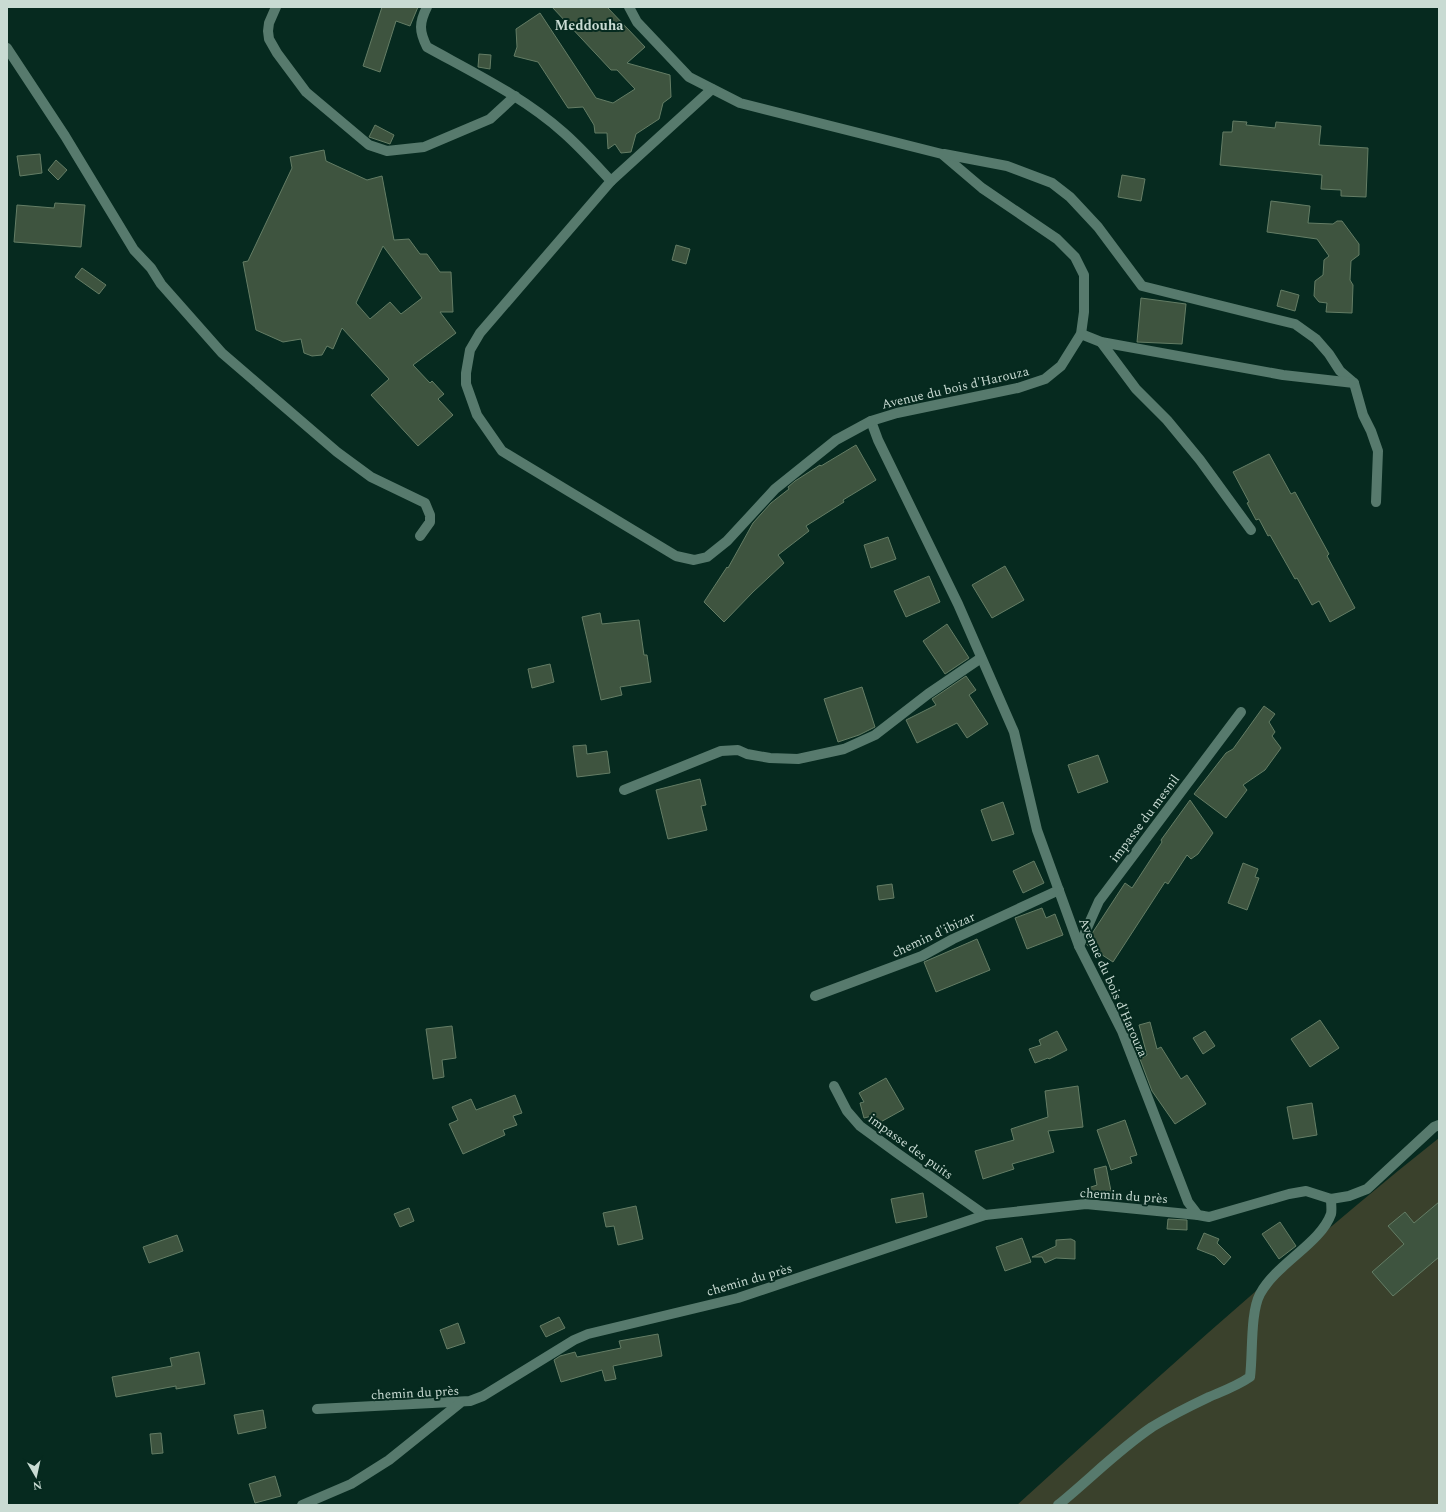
<svg xmlns="http://www.w3.org/2000/svg" width="1446" height="1512" font-family="Spectral,serif">
  <rect width="100%" height="100%" fill="#062a1f"/>
  <path fill="#3a412c" d="M1439 1138V1505H1017C1155 1380 1293 1254 1439 1138Z"/>
  <g fill="#3e543f" stroke="#647d65" fill-rule="evenodd">
    <polygon points="382,7 418,7 410,26 396,21 380,72 363,66"/>
    <polygon points="552,7 607,7 645,47 627,63 670,75 671,97 663,103 659,119 636,134 631,152 621,153 615,144 608,149 607,133 595,133 594,125 583,107 568,108 538,62 514,56 517,47 516,29 540,13 596,98 613,103 635,89 617,70 611,70"/>
    <polygon points="479,54 491,55 490,69 478,67"/>
    <polygon points="1233,121 1247,122 1246,125 1275,128 1276,122 1321,126 1319,145 1368,148 1366,197 1341,196 1341,190 1321,189 1322,175 1220,165 1223,132 1232,132"/>
    <polygon points="375,125 394,135 390,144 369,137"/>
    <path d="M324 150 326 161 367 180 382 176 394 240 409 239 420 254H427L440 272H451L453 312H440L456 333 413 365 430 383 432 381 444 394 438 399 453 415 418 446 371 395 389 379 342 328 333 349 327 346 322 355 312 356 304 353 301 339 283 342 256 330 243 262 248 261 292 168 290 157ZM383 246 422 298 401 314 390 302 370 319 356 303Z"/>
    <polygon points="40,154 42,173 20,176 17,156"/>
    <polygon points="56,160 67,170 58,180 48,170"/>
    <polygon points="1122,175 1145,179 1141,201 1118,197"/>
    <polygon points="1271,201 1310,206 1308,223 1333,224 1337,221 1342,221 1359,244 1359,255 1351,261 1350,280 1353,285 1352,313 1326,312 1327,303 1319,302 1314,296 1315,281 1323,275 1324,260 1329,256 1317,239 1267,232"/>
    <polygon points="55,203 85,205 81,247 14,242 17,205 54,208"/>
    <polygon points="676,245 690,249 686,264 672,260"/>
    <polygon points="82,268 106,285 99,294 75,277"/>
    <polygon points="1281,290 1299,295 1295,311 1277,306"/>
    <polygon points="1141,298 1186,304 1182,344 1137,342"/>
    <polygon points="856,445 876,480 843,500 844,502 806,526 809,531 778,555 784,563 753,592 724,622 704,602 727,567 728,568 753,523 771,503 789,489 788,487 795,481 820,465 821,466"/>
    <polygon points="1269,454 1291,494 1295,492 1329,554 1327,556 1355,608 1330,622 1319,601 1312,605 1297,578 1295,579 1270,535 1268,536 1259,519 1256,520 1247,503 1249,502 1233,472"/>
    <polygon points="888,537 896,559 871,568 864,545"/>
    <polygon points="1005,566 1024,600 992,618 972,585"/>
    <polygon points="929,576 940,602 906,617 894,591"/>
    <polygon points="600,613 602,624 639,620 644,655 647,655 651,682 620,687 622,695 601,700 582,617"/>
    <polygon points="947,624 969,658 945,674 923,641"/>
    <polygon points="550,664 554,682 532,688 528,669"/>
    <polygon points="966,676 976,690 969,695 988,724 967,738 957,723 917,743 906,720 936,705 932,699"/>
    <polygon points="862,687 875,727 859,735 838,742 824,699"/>
    <polygon points="1264,706 1275,714 1269,722 1275,732 1272,736 1281,748 1265,770 1243,785 1247,790 1226,818 1194,794 1226,753 1233,749"/>
    <polygon points="586,745 587,754 607,751 610,773 577,777 573,746"/>
    <polygon points="1098,755 1108,782 1078,793 1068,765"/>
    <polygon points="700,779 706,805 701,806 707,830 668,839 656,790"/>
    <polygon points="1190,800 1213,833 1198,854 1191,859 1187,855 1168,884 1165,882 1113,962 1087,945 1091,935 1125,883 1132,888 1162,842 1161,840"/>
    <polygon points="1003,802 1014,834 992,841 981,810"/>
    <polygon points="1034,861 1044,883 1023,893 1013,871"/>
    <polygon points="1243,863 1258,869 1255,877 1259,878 1247,910 1228,903"/>
    <polygon points="892,884 894,898 879,900 877,886"/>
    <polygon points="1042,908 1046,918 1055,914 1063,935 1027,949 1015,918"/>
    <polygon points="977,939 990,970 936,992 924,962"/>
    <polygon points="1320,1020 1339,1048 1310,1067 1291,1039"/>
    <polygon points="1150,1022 1157,1049 1161,1047 1181,1079 1187,1075 1206,1104 1175,1124 1152,1091 1140,1059 1147,1055 1139,1025"/>
    <polygon points="452,1026 456,1058 442,1060 444,1077 433,1079 426,1029"/>
    <polygon points="1057,1031 1067,1050 1049,1059 1048,1058 1035,1063 1029,1049 1041,1045 1039,1040"/>
    <polygon points="1205,1031 1215,1046 1203,1054 1193,1038"/>
    <polygon points="886,1078 904,1109 877,1124 872,1116 864,1118 860,1103 864,1102 859,1093"/>
    <polygon points="1078,1086 1083,1127 1048,1131 1054,1152 1012,1164 1014,1169 983,1179 975,1151 1014,1140 1011,1129 1048,1117 1045,1091"/>
    <polygon points="515,1095 522,1113 513,1116 517,1125 503,1130 505,1135 463,1154 449,1124 458,1120 452,1107 471,1099 476,1110"/>
    <polygon points="1312,1103 1317,1135 1293,1139 1287,1107"/>
    <polygon points="1125,1120 1137,1155 1130,1157 1132,1163 1111,1170 1097,1130"/>
    <polygon points="1106,1166 1111,1191 1102,1193 1103,1197 1090,1198 1088,1188 1097,1185 1094,1169"/>
    <polygon points="923,1193 927,1217 896,1223 891,1199"/>
    <polygon points="1439,1202 1439,1257 1393,1296 1372,1272 1404,1244 1388,1226 1405,1212 1414,1223"/>
    <polygon points="636,1206 643,1239 618,1245 614,1226 606,1227 603,1213"/>
    <polygon points="409,1208 414,1221 400,1227 394,1214"/>
    <polygon points="1168,1219 1187,1220 1187,1230 1167,1229"/>
    <polygon points="1280,1222 1296,1246 1279,1259 1262,1234"/>
    <polygon points="1204,1233 1219,1239 1217,1243 1231,1257 1224,1265 1215,1256 1197,1249"/>
    <polygon points="177,1235 183,1251 149,1263 143,1247"/>
    <polygon points="1022,1238 1031,1262 1005,1271 996,1247"/>
    <polygon points="1071,1239 1075,1241 1075,1259 1056,1258 1045,1263 1042,1257 1032,1257 1056,1246 1056,1240"/>
    <polygon points="559,1317 565,1328 546,1337 540,1326"/>
    <polygon points="458,1323 465,1343 447,1349 440,1330"/>
    <polygon points="658,1334 662,1356 613,1366 616,1379 605,1381 602,1370 561,1382 554,1360 560,1356 575,1352 577,1357 621,1348 619,1341"/>
    <polygon points="199,1352 205,1384 176,1389 176,1386 116,1397 112,1377 172,1366 170,1358"/>
    <polygon points="263,1410 266,1428 238,1434 234,1415"/>
    <polygon points="161,1433 163,1453 152,1454 150,1434"/>
    <polygon points="275,1476 281,1496 255,1503 249,1484"/>
  </g>
  <g fill="none" stroke-linecap="round" stroke-linejoin="round">
    <g stroke="#577a6d" stroke-width="10">
      <polyline points="276,7 269,23 268,31 269,39 277,53 306,92 369,145 387,151 424,147 490,119 515,96"/>
      <path d="M427 7C419 23 419 31 427 47 474 73 524 97 564 133 581 148 596 165 611 181"/>
      <polyline points="629,7 637,22 689,77 740,103 942,154 982,188 1057,239 1075,257 1084,275 1084,312 1081,334 1061,366 1045,379 1018,388 897,413 871,421 878,440 958,604 1014,732 1037,830 1079,946 1122,1031 1188,1202 1198,1215 1209,1217 1289,1194 1306,1191 1331,1199 1349,1196 1367,1189 1434,1127 1439,1125"/>
      <polyline points="7,48 65,136 134,250 151,268 161,284 222,353 337,452 371,477 425,503 430,515 430,522 420,536"/>
      <polyline points="712,89 611,181 480,333 470,350 466,373 466,384 477,415 502,451 676,556 694,560 707,557 727,541 775,489 836,440 871,421"/>
      <polyline points="944,154 1007,166 1052,183 1070,197 1098,227 1142,286 1295,324 1316,339 1329,354 1340,371 1354,383 1363,415 1371,431 1378,451 1376,502"/>
      <polyline points="1081,334 1101,342 1283,375 1354,383"/>
      <polyline points="1101,342 1136,389 1167,420 1200,460 1251,530"/>
      <polyline points="624,790 721,751 738,750 747,754 770,758 798,759 844,749 875,735 928,694 981,658"/>
      <polyline points="1079,946 1099,901 1241,712"/>
      <polyline points="815,996 922,956 953,939 1059,890"/>
      <polyline points="834,1086 847,1111 860,1126 897,1153 985,1215"/>
      <polyline points="317,1409 470,1401 483,1396 574,1340 588,1334 738,1298 985,1215 1086,1204 1198,1215"/>
      <polyline points="302,1505 351,1484 389,1460 460,1403"/>
      <path d="M1058 1505C1090 1479 1118 1450 1152 1427 1170 1416 1190 1406 1209 1397 1223 1391 1237 1386 1250 1377 1253 1354 1250 1313 1260 1294 1276 1264 1321 1243 1331 1214 1332 1210 1331 1204 1331 1199"/>
    </g>
  </g>
  <g text-anchor="middle" stroke-width="4" stroke-linejoin="round" paint-order="stroke">
    <g font-size="13" fill="#c9dbd3" stroke="#062a1f">
      <text transform="translate(955 387) rotate(-13)" y="5">Avenue du bois d'Harouza</text>
      <text transform="translate(1144 818) rotate(-53)" y="5">impasse du mesnil</text>
      <text transform="translate(933 934) rotate(-25)" y="5">chemin d'ibizar</text>
      <text transform="translate(1114 987) rotate(66)" y="5">Avenue du bois d'Harouza</text>
      <text transform="translate(911 1146) rotate(36)" y="5">impasse des puits</text>
      <text transform="translate(1124 1195) rotate(4)" y="5">chemin du près</text>
      <text transform="translate(749 1279) rotate(-16)" y="5">chemin du près</text>
      <text transform="translate(415 1392) rotate(-3)" y="5">chemin du près</text>
    </g>
    <g font-size="14" font-weight="bold" fill="#c9dbd3" stroke="#062a1f">
      <text x="589" y="30">Meddouha</text>
    </g>
  </g>
  <rect width="1446" height="1512" fill="none" stroke="#c9dbd3" stroke-width="16"/>
  <g transform="translate(36 1476) rotate(171)" stroke="#062a1f" stroke-width="3" paint-order="stroke">
  <path d="M0-3L7 15L0 10L-7 15Z" fill="#c9dbd3"/>
  <text y="-6" font-size="11" font-weight="bold" text-anchor="middle" fill="#c9dbd3">N</text>
  </g>
</svg>
